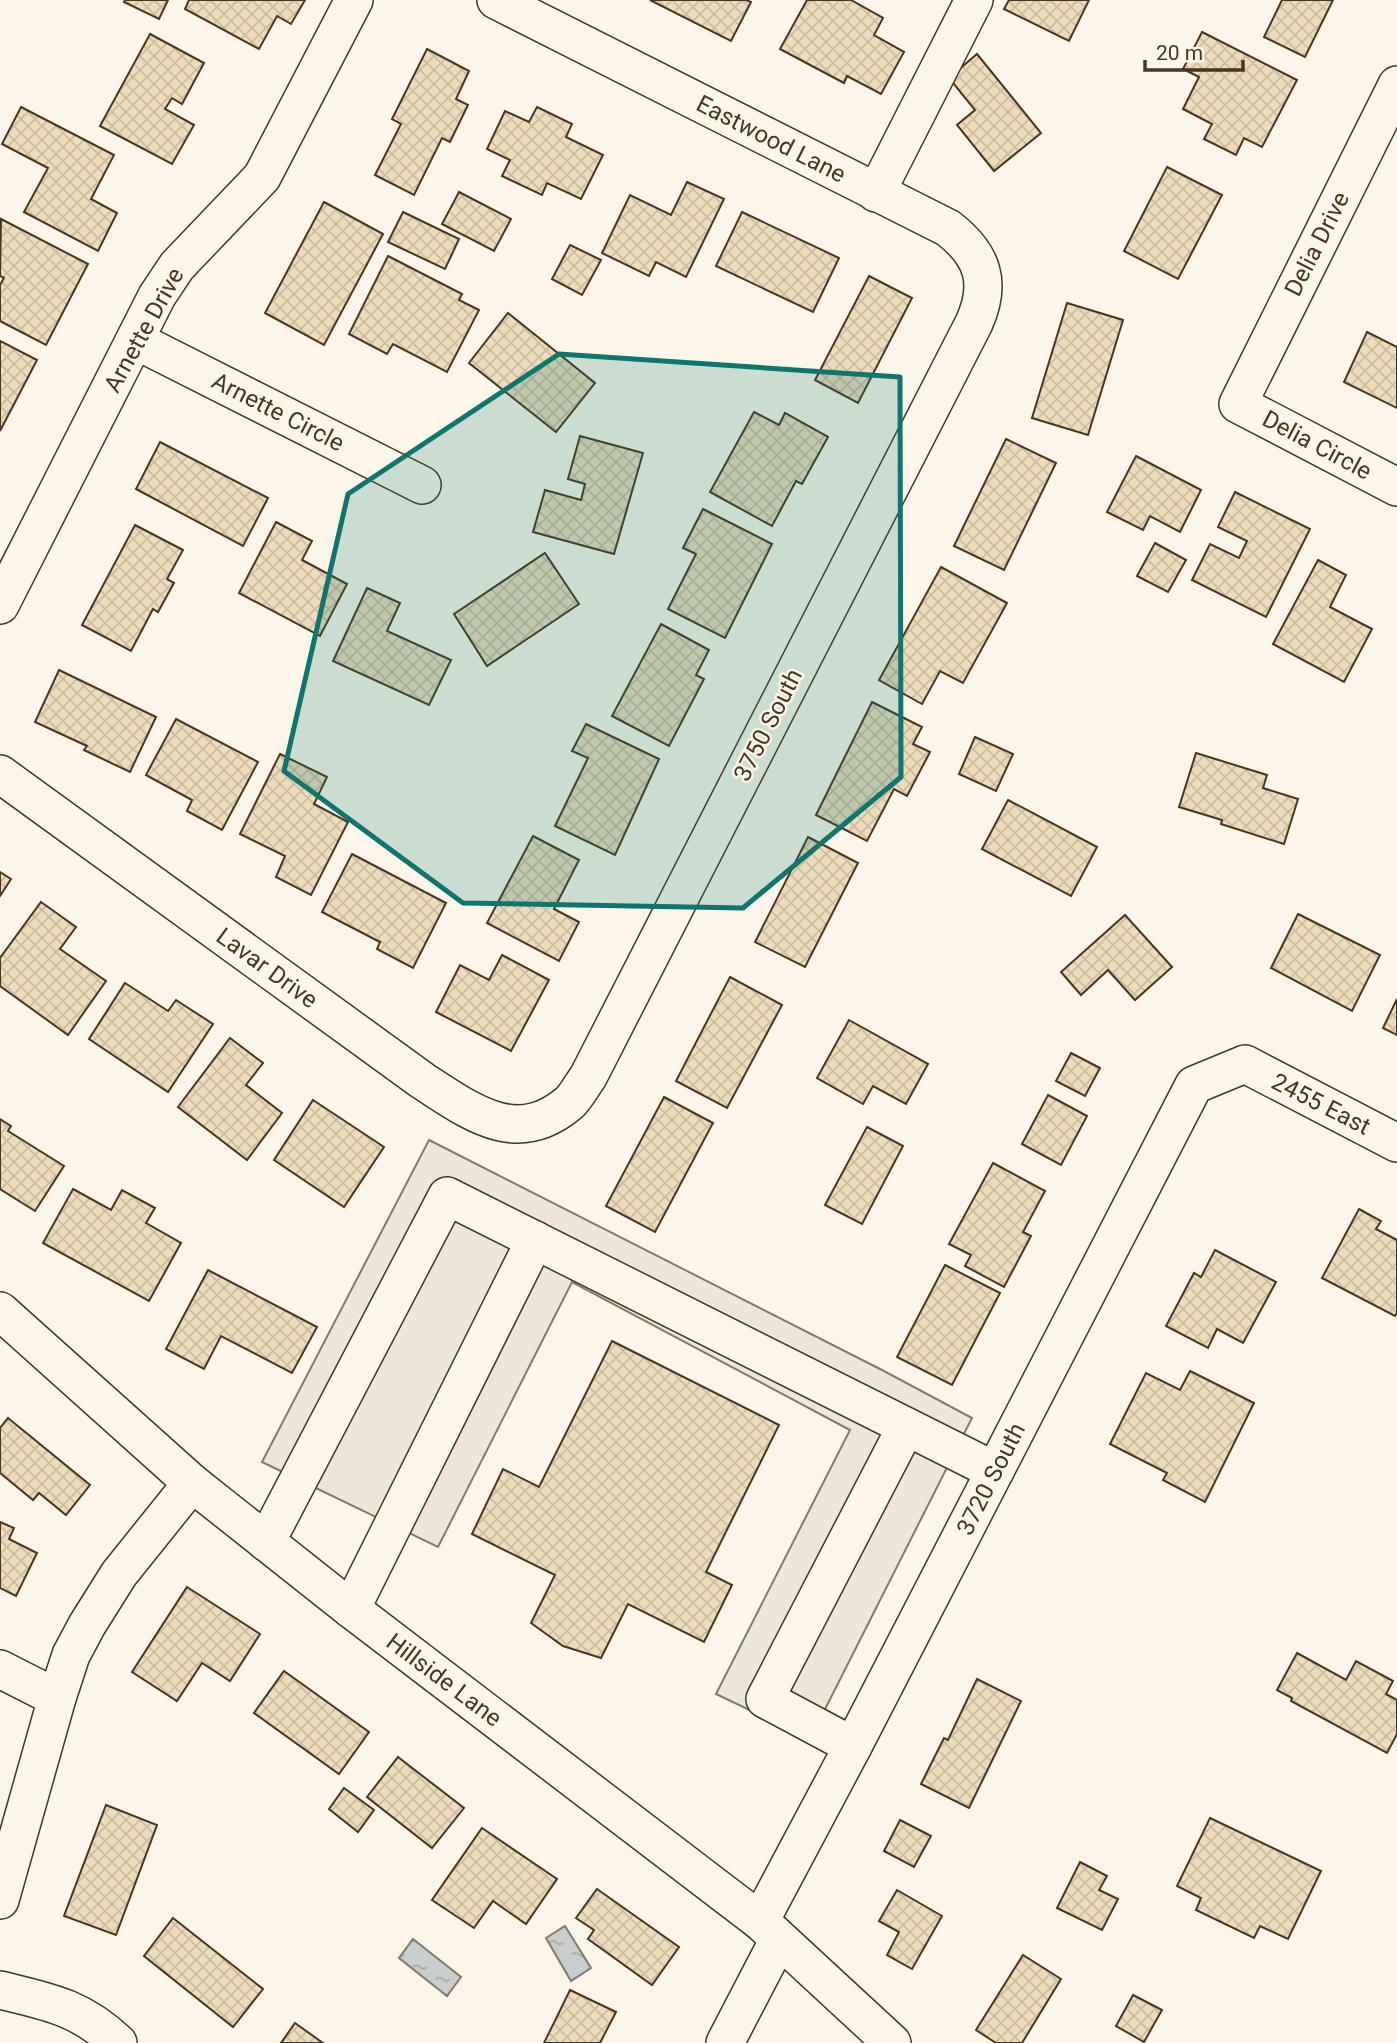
<svg xmlns="http://www.w3.org/2000/svg" width="1397" height="2043" font-family="Roboto,sans-serif">
  <defs>
    <pattern id="water-ripples" width="26" height="14" patternUnits="userSpaceOnUse" patternTransform="scale(1.75)"><rect width="26" height="14" fill="#c9cecd"/><path d="M2 4q2-2 4 0t4 0M15 11q2-2 4 0t4 0" fill="none" stroke="#a5a8a6"/></pattern>
    <pattern id="building-cross-hatch" width="8" height="8" patternUnits="userSpaceOnUse" patternTransform="scale(1.75)"><rect width="8" height="8" fill="#ecdcbc"/><path d="M0 0l8 8M0 8l8-8" fill="none" stroke="#ccbda1"/></pattern>
  </defs>
  <rect width="100%" height="100%" fill="#fbf6e9"/>
  <polygon fill="#ede7d9" stroke="#887966" stroke-width="2" points="429,1140 882,1370 972,1418 810,1739 716,1694 850,1430 572,1282 438,1547 262,1462"/>
  <g fill="url(#water-ripples)" stroke="#887966" stroke-width="2">
    <polygon points="565,1926 591,1968 571,1981 546,1938"/>
    <polygon points="413,1939 461,1977 447,1996 399,1958"/>
  </g>
  <g fill="url(#building-cross-hatch)" stroke="#4a3520" stroke-width="2">
    <polygon points="125,0 168,0 159,19 124,2"/>
    <polygon points="189,0 305,0 291,24 277,16 259,49 185,9"/>
    <polygon points="650,0 746,0 751,2 731,41"/>
    <polygon points="807,0 851,0 883,18 874,35 904,52 881,94 847,76 844,83 780,49"/>
    <polygon points="1009,0 1089,0 1069,41 1004,9"/>
    <polygon points="1282,0 1333,0 1305,57 1264,37"/>
    <polygon points="1202,32 1297,80 1262,147 1244,138 1236,155 1204,139 1212,124 1183,109 1199,77 1183,69"/>
    <polygon points="150,34 204,63 182,104 172,98 165,109 194,125 172,164 100,126"/>
    <polygon points="427,49 469,71 456,99 468,105 450,142 442,138 414,195 375,175 401,124 392,119"/>
    <polygon points="977,54 1041,133 994,171 957,125 975,110 949,78"/>
    <polygon points="21,107 114,155 91,199 117,213 98,251 24,212 48,168 2,144"/>
    <polygon points="537,107 572,124 566,137 603,155 581,199 547,183 542,195 502,176 510,160 487,149 505,111 529,122"/>
    <polygon points="1167,167 1222,195 1178,279 1124,251"/>
    <polygon points="687,182 724,199 686,277 656,262 649,276 602,253 630,195 671,215"/>
    <polygon points="459,192 511,219 494,251 442,224"/>
    <polygon points="324,202 383,234 324,345 265,313"/>
    <polygon points="403,212 459,239 445,269 388,242"/>
    <polygon points="742,212 839,258 813,312 716,266"/>
    <polygon points="1,219 88,264 46,345 0,321 0,285 4,278 0,276"/>
    <polygon points="570,245 601,260 582,295 552,279"/>
    <polygon points="388,256 462,294 459,300 479,310 447,372 393,344 387,354 349,334"/>
    <polygon points="869,276 912,298 858,403 815,380"/>
    <polygon points="1067,303 1123,320 1088,435 1032,418"/>
    <polygon points="508,313 595,383 556,432 469,363"/>
    <polygon points="1367,332 1397,347 1397,408 1344,382"/>
    <polygon points="0,341 37,360 0,431"/>
    <polygon points="754,412 779,425 785,413 828,437 802,484 796,481 772,526 710,492"/>
    <polygon points="580,436 643,453 614,554 533,532 545,490 581,500 585,484 568,479"/>
    <polygon points="1006,439 1056,463 1004,570 954,546"/>
    <polygon points="160,442 268,498 243,546 136,489"/>
    <polygon points="1136,456 1201,490 1180,532 1150,516 1143,530 1107,512"/>
    <polygon points="1235,492 1310,529 1266,617 1192,580 1210,544 1239,558 1247,541 1218,527"/>
    <polygon points="703,509 772,544 725,638 668,609 696,554 683,548"/>
    <polygon points="276,522 312,541 302,560 347,584 320,636 239,593"/>
    <polygon points="135,525 183,550 167,579 174,583 158,612 153,609 131,651 82,625"/>
    <polygon points="1155,543 1186,560 1168,592 1137,576"/>
    <polygon points="545,553 579,604 487,666 454,614"/>
    <polygon points="1318,560 1346,575 1330,607 1372,629 1344,682 1273,644"/>
    <polygon points="941,567 1007,603 963,683 940,671 922,704 879,680"/>
    <polygon points="367,588 400,603 387,631 451,660 429,705 333,661"/>
    <polygon points="661,624 709,650 696,675 704,679 669,746 612,716"/>
    <polygon points="59,670 156,717 130,772 84,750 87,746 35,722"/>
    <polygon points="872,702 922,727 913,744 930,752 907,796 894,789 867,841 816,815"/>
    <polygon points="176,719 258,762 222,830 187,811 192,800 146,775"/>
    <polygon points="586,724 659,759 615,855 555,826 588,758 572,751"/>
    <polygon points="975,737 1013,754 996,791 959,774"/>
    <polygon points="1196,753 1267,775 1263,788 1298,799 1284,844 1221,824 1222,820 1179,807"/>
    <polygon points="280,754 327,777 314,804 348,822 311,895 276,877 285,856 240,834"/>
    <polygon points="1008,800 1097,847 1071,896 982,849"/>
    <polygon points="533,836 579,860 554,909 579,922 559,961 487,923"/>
    <polygon points="808,837 858,863 805,967 755,942"/>
    <polygon points="352,854 446,903 413,968 377,949 380,942 322,912"/>
    <polygon points="0,872 11,879 0,896"/>
    <polygon points="41,902 76,927 60,949 106,981 68,1035 0,986 0,958"/>
    <polygon points="1298,914 1380,955 1352,1011 1271,968"/>
    <polygon points="1125,915 1172,967 1135,1000 1108,970 1081,995 1061,972"/>
    <polygon points="502,955 549,980 511,1051 436,1012 460,965 489,980"/>
    <polygon points="730,977 782,1005 727,1108 676,1081"/>
    <polygon points="125,983 168,1011 176,1000 213,1024 168,1092 89,1039"/>
    <polygon points="1397,999 1397,1035 1383,1028"/>
    <polygon points="849,1020 928,1064 906,1104 873,1086 863,1104 817,1078"/>
    <polygon points="230,1038 263,1063 246,1085 282,1113 247,1160 178,1107"/>
    <polygon points="1071,1053 1100,1068 1085,1096 1056,1081"/>
    <polygon points="1048,1095 1087,1116 1061,1165 1022,1144"/>
    <polygon points="664,1097 713,1123 655,1232 606,1206"/>
    <polygon points="313,1100 384,1147 344,1207 274,1160"/>
    <polygon points="0,1119 11,1126 8,1131 64,1166 35,1211 0,1189"/>
    <polygon points="867,1127 903,1146 862,1224 825,1205"/>
    <polygon points="993,1163 1045,1191 1023,1232 1031,1236 1004,1287 965,1266 971,1255 949,1244"/>
    <polygon points="73,1189 111,1210 122,1190 155,1208 146,1223 181,1243 149,1301 43,1243"/>
    <polygon points="1359,1209 1381,1221 1376,1229 1397,1240 1397,1313 1395,1316 1322,1278"/>
    <polygon points="1215,1250 1276,1282 1243,1343 1217,1329 1208,1348 1166,1326 1194,1273 1201,1277"/>
    <polygon points="945,1265 1000,1293 952,1385 897,1357"/>
    <polygon points="208,1270 317,1327 292,1373 221,1336 204,1369 166,1349"/>
    <polygon points="612,1341 779,1425 706,1572 732,1585 704,1642 628,1604 601,1658 563,1646 531,1623 555,1575 472,1534 503,1469 539,1487"/>
    <polygon points="1190,1371 1254,1403 1205,1502 1163,1480 1167,1473 1110,1444 1146,1373 1180,1390"/>
    <polygon points="8,1418 90,1485 66,1515 39,1493 33,1500 0,1473 0,1428"/>
    <polygon points="0,1522 14,1528 9,1539 37,1553 16,1596 0,1588"/>
    <polygon points="187,1587 260,1634 230,1681 202,1663 177,1701 132,1672"/>
    <polygon points="1297,1653 1346,1680 1356,1661 1393,1681 1386,1694 1397,1700 1397,1734 1387,1753 1291,1701 1292,1698 1277,1690"/>
    <polygon points="284,1671 369,1732 339,1774 254,1713"/>
    <polygon points="977,1679 1021,1701 969,1808 921,1784 944,1738 948,1740"/>
    <polygon points="398,1757 464,1808 432,1848 367,1797"/>
    <polygon points="344,1788 374,1810 358,1832 329,1809"/>
    <polygon points="106,1805 157,1825 116,1935 64,1916"/>
    <polygon points="1210,1818 1321,1871 1288,1939 1260,1926 1254,1938 1196,1910 1201,1898 1177,1886"/>
    <polygon points="900,1820 931,1836 914,1867 884,1851"/>
    <polygon points="482,1828 557,1879 526,1924 493,1901 474,1928 432,1900"/>
    <polygon points="1080,1862 1107,1876 1099,1890 1118,1899 1102,1930 1057,1908"/>
    <polygon points="597,1889 679,1947 652,1985 588,1939 594,1930 576,1918"/>
    <polygon points="897,1890 942,1916 912,1969 887,1955 899,1932 879,1921"/>
    <polygon points="173,1918 263,1989 233,2027 144,1956"/>
    <polygon points="1023,1955 1061,1979 1022,2043 996,2043 976,2030"/>
    <polygon points="570,1990 616,2012 600,2043 544,2043"/>
    <polygon points="1133,1995 1162,2010 1144,2042 1116,2026"/>
    <polygon points="295,2023 323,2043 281,2043"/>
  </g>
  <g fill="none" stroke-linecap="round" stroke-linejoin="round">
    <g stroke="#4a3520" stroke-width="40">
      <g id="minor">
        <polyline points="1397,85 1238,404 1397,487"/>
        <polyline points="876,193 974,0"/>
        <polyline points="135,340 422,485"/>
        <polyline points="0,605 157,296 177,266 262,177 354,0"/>
        <path d="M0 774 423 1081C470 1111 516 1148 569 1103 576 1097 582 1085 588 1077L974 323C992 283 983 255 948 228L496 0"/>
        <polyline points="0,1311 192,1483 351,1609 760,1921 892,2043"/>
        <polyline points="266,1542 447,1196 995,1471"/>
        <polyline points="351,1609 535,1240"/>
        <polyline points="0,1669 57,1698"/>
        <polyline points="853,1746 765,1699 906,1427"/>
        <polyline points="0,1900 57,1698 71,1655 87,1625 119,1574 192,1483"/>
        <polyline points="760,1921 853,1746 1194,1085 1245,1064 1397,1143"/>
        <path d="M0 1990C49 2002 80 2007 118 2043"/>
        <polyline points="725,2043 778,1941"/>
      </g>
    </g>
    <use href="#minor" stroke="#fbf6e9" stroke-width="37"/>
  </g>
  <path fill="#0f766e" fill-opacity="0.2" stroke="#0f766e" stroke-width="5" stroke-linejoin="round" d="M559 354 900 377 901 777 743 908 463 903 284 771 348 494Z"/>
  <g text-anchor="middle" stroke-width="5" stroke-linejoin="round" paint-order="stroke">
    <g font-size="24" fill="#4a3520" stroke="#fbf6e9">
      <text transform="translate(771 139) rotate(27)" y="8">Eastwood Lane</text>
      <text transform="translate(1317 244) rotate(-63)" y="8">Delia Drive</text>
      <text transform="translate(144 330) rotate(-61)" y="8">Arnette Drive</text>
      <text transform="translate(278 412) rotate(27)" y="8">Arnette Circle</text>
      <text transform="translate(1317 445) rotate(28)" y="8">Delia Circle</text>
      <text transform="translate(768 725) rotate(-63)" y="8">3750 South</text>
      <text transform="translate(267 968) rotate(36)" y="8">Lavar Drive</text>
      <text transform="translate(1321 1104) rotate(27)" y="8">2455 East</text>
      <text transform="translate(991 1479) rotate(-63)" y="8">3720 South</text>
      <text transform="translate(444 1680) rotate(37)" y="8">Hillside Lane</text>
    </g>
  </g>
  <path d="M1145 60v10h98v-10" fill="none" stroke="#4a3520" stroke-width="3.5"/>
  <text x="1156" y="60" font-size="21" fill="#4a3520" stroke="#fbf6e9" stroke-width="5" paint-order="stroke">20 m</text>
</svg>
